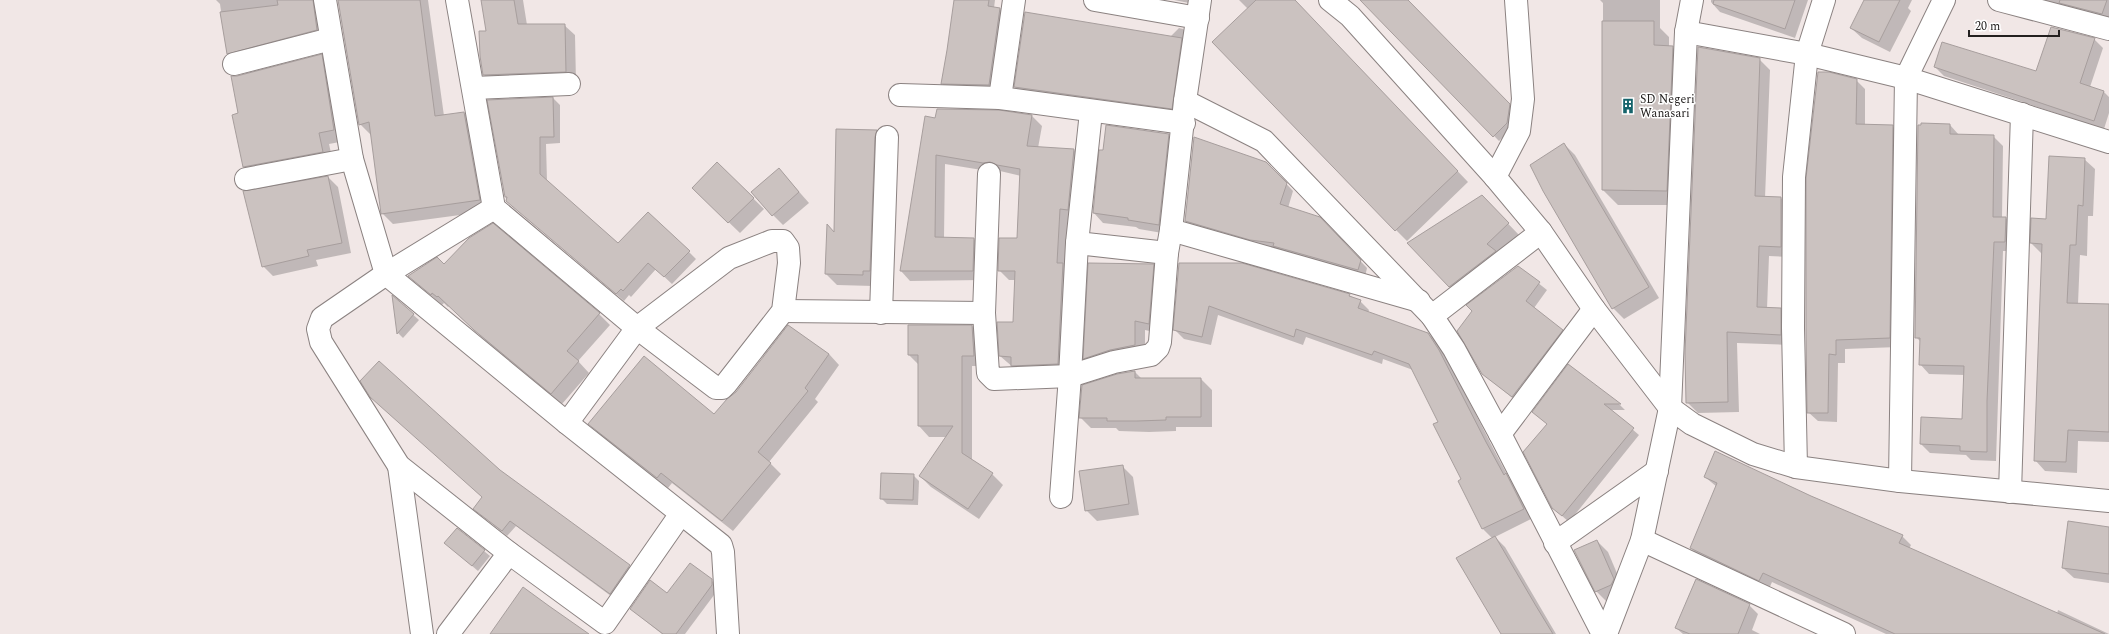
<svg xmlns="http://www.w3.org/2000/svg" width="2109" height="634" font-family="Spectral,serif">
  <rect width="100%" height="100%" fill="#f1e7e6"/>
  <g fill="#0003">
    <polygon points="216,0 331,0 328,40 238,65 227,54 220,4"/>
    <polygon points="339,0 428,0 444,116 464,113 475,124 490,211 393,224 382,213 371,135 360,124"/>
    <polygon points="481,0 523,0 527,25 564,25 575,35 576,82 495,85 484,75 487,32"/>
    <polygon points="955,0 995,0 994,8 1000,9 1006,15 995,91 948,90 942,83"/>
    <polygon points="1174,0 1194,0 1194,4"/>
    <polygon points="1239,0 1294,0 1468,182 1407,241 1396,230 1256,17"/>
    <polygon points="1374,0 1408,0 1515,110 1512,129 1499,141 1368,6"/>
    <polygon points="1600,0 1660,0 1660,28 1669,37 1669,46 1672,47 1688,62 1682,205 1618,205 1603,190 1603,3"/>
    <polygon points="1711,0 1808,0 1795,38 1720,12 1711,2"/>
    <polygon points="1865,0 1912,0 1908,8 1911,11 1890,52 1862,38 1851,28"/>
    <polygon points="2022,0 2109,0 2109,22"/>
    <polygon points="1179,28 1183,29 1191,37 1180,117 1024,95 1015,87 1169,38"/>
    <polygon points="2094,39 2103,48 2090,87 2104,92 2109,97 2109,113 2104,129 1944,76 1935,67 2036,72"/>
    <polygon points="321,55 332,66 345,141 329,144 333,162 255,177 244,166 237,77"/>
    <polygon points="1759,59 1770,70 1765,198 1781,198 1791,208 1791,257 1769,256 1767,309 1780,309 1791,319 1791,345 1737,343 1739,412 1698,413 1687,402"/>
    <polygon points="1856,80 1865,89 1865,125 1892,126 1902,135 1898,347 1845,349 1845,363 1838,363 1837,422 1818,421 1808,412"/>
    <polygon points="553,98 560,105 560,143 546,144 547,181 618,244 689,252 696,259 672,284 656,269 631,297 629,295 624,301 507,201 508,199 506,197"/>
    <polygon points="999,111 1032,116 1042,126 1038,148 1074,150 1084,159 1067,373 1022,375 1000,356 1014,323 1016,280 1009,280 999,270 1018,239 1021,176 1000,171 994,172 945,164 944,238 974,239 983,248 982,280 910,281 901,271 926,117 936,119"/>
    <polygon points="1950,125 1959,135 1993,136 2003,146 2002,218 2006,218 2015,228 2015,251 2003,251 1996,461 1971,460 1966,455 1930,453 1921,444 1963,420 1965,375 1929,374 1920,364 1921,342 1916,337"/>
    <polygon points="877,131 887,141 873,286 837,285 826,274 835,233"/>
    <polygon points="1168,135 1178,144 1168,234 1139,229 1136,227 1103,223 1094,213"/>
    <polygon points="1564,144 1575,155 1659,298 1624,319 1613,308"/>
    <polygon points="2084,159 2095,169 2093,216 2088,216 2087,256 2080,255 2078,304 2109,305 2109,442 2078,441 2077,473 2045,471 2035,460 2042,254 2031,243"/>
    <polygon points="1266,162 1293,191 1288,208 1320,218 1367,268 1365,277 1193,228 1186,221"/>
    <polygon points="717,163 764,209 740,233 693,188"/>
    <polygon points="779,169 809,203 783,225 773,215"/>
    <polygon points="328,177 338,187 351,253 316,260 318,266 273,276 263,266"/>
    <polygon points="1492,207 1519,235 1498,254 1460,297 1449,287"/>
    <polygon points="1180,264 1349,295 1360,301 1369,310 1368,313 1428,333 1437,343 1448,360 1495,452 1509,478 1515,484 1533,518 1495,537 1505,547 1556,634 1503,634 1492,538 1483,529 1459,481 1462,480 1439,422 1413,370 1383,359 1382,364 1306,337 1303,345 1218,315 1211,345 1184,339 1175,330"/>
    <polygon points="1153,265 1163,275 1158,333 1145,330 1145,355 1094,368 1084,358"/>
    <polygon points="444,266 599,314 610,325 578,361 589,373 562,404 486,341 449,306 448,307 444,303 442,305 409,276"/>
    <polygon points="1518,267 1547,290 1534,308 1570,338 1520,404 1482,373"/>
    <polygon points="393,297 419,320 403,338 398,333"/>
    <polygon points="972,326 983,337 985,366 972,366 972,461 992,474 1003,485 979,519 931,487 920,476 947,437 929,437 919,426 919,365 909,355"/>
    <polygon points="829,354 839,365 815,399 818,402 769,462 781,474 733,531 672,483 668,488 600,435 590,424 714,416"/>
    <polygon points="1569,365 1620,405 1625,410 1610,410 1639,435 1569,522 1553,508 1547,424 1533,412"/>
    <polygon points="1135,372 1142,379 1201,379 1212,390 1212,427 1176,427 1176,431 1149,432 1119,431 1116,428 1091,428 1080,417 1117,375"/>
    <polygon points="1122,466 1133,477 1139,515 1097,521 1086,510"/>
    <polygon points="500,471 635,571 615,599 516,526 507,536 480,514"/>
    <polygon points="913,475 919,481 918,505 887,504 881,498"/>
    <polygon points="1705,477 1810,497 1902,536 1911,545 1909,549 2057,614 2058,610 2109,634 1886,634 1772,582 1769,589 1700,557 1691,548 1717,487"/>
    <polygon points="2109,528 2109,583 2074,578 2063,568"/>
    <polygon points="457,529 490,556 478,571 451,548"/>
    <polygon points="1597,541 1608,552 1624,590 1607,602 1596,591"/>
    <polygon points="711,580 717,586 717,591 685,634 662,634 632,610 668,594"/>
    <polygon points="1749,605 1758,614 1752,630 1760,634 1683,634 1676,628"/>
  </g>
  <g fill="#cbc2c0" stroke="#a79e9d">
    <polygon points="277,0 313,0 317,30 227,54 220,12 278,5"/>
    <polygon points="338,0 420,0 435,116 464,112 480,200 381,214 369,122 359,125"/>
    <polygon points="481,0 514,0 518,24 565,24 566,72 483,75 480,56 479,31 486,31"/>
    <polygon points="954,0 989,0 988,6 1000,8 989,85 941,84 947,50"/>
    <polygon points="1256,0 1295,0 1458,171 1395,231 1212,42"/>
    <polygon points="1360,0 1408,0 1510,104 1507,123 1493,137"/>
    <polygon points="1714,0 1795,0 1785,29 1713,4"/>
    <polygon points="1864,0 1900,0 1879,42 1850,28"/>
    <polygon points="2060,0 2107,0 2102,14 2059,3"/>
    <polygon points="1025,12 1182,38 1172,109 1014,87"/>
    <polygon points="1602,21 1654,21 1654,45 1673,46 1667,191 1602,190"/>
    <polygon points="2051,27 2095,38 2080,83 2104,91 2094,121 1934,67 1942,42 2036,71"/>
    <polygon points="1698,47 1760,58 1755,196 1781,197 1781,247 1759,246 1757,307 1781,308 1781,335 1727,332 1728,402 1686,403 1685,353"/>
    <polygon points="322,54 334,130 319,133 323,152 243,167 232,115 238,113 231,76 237,76"/>
    <polygon points="1818,72 1829,72 1857,79 1856,124 1893,125 1890,338 1836,340 1836,355 1829,354 1828,413 1807,413 1806,328 1806,178"/>
    <polygon points="553,97 554,137 540,137 540,174 618,243 648,212 690,251 664,277 648,263 623,291 621,289 616,294 506,201 507,197 505,197 487,100"/>
    <polygon points="937,109 999,110 1032,115 1027,146 1074,149 1068,210 1060,209 1057,263 1063,263 1058,364 1011,366 1011,357 999,356 997,322 1013,322 1015,271 998,271 999,238 1017,238 1020,169 997,165 990,162 983,163 936,155 935,237 974,238 973,271 900,271 925,116 935,118"/>
    <polygon points="1921,123 1950,124 1950,134 1994,135 1993,217 2006,217 2005,242 1994,242 1987,401 1987,452 1960,451 1960,446 1920,444 1921,417 1962,419 1964,366 1919,365 1920,338 1915,338 1918,125 1921,125"/>
    <polygon points="1106,125 1169,134 1159,225 1128,220 1128,218 1093,213 1099,150 1103,150"/>
    <polygon points="836,129 877,130 875,137 870,271 863,271 863,275 825,274 827,224 834,232"/>
    <polygon points="1194,137 1266,162 1287,183 1280,204 1320,217 1361,260 1358,270 1273,246 1274,243 1250,240 1185,221"/>
    <polygon points="1564,143 1649,287 1612,309 1543,191 1530,165"/>
    <polygon points="2049,156 2085,158 2083,206 2078,205 2076,245 2070,245 2067,303 2109,304 2109,432 2068,430 2066,462 2034,461 2042,244 2030,243 2031,218 2046,219"/>
    <polygon points="717,162 754,198 728,223 692,188"/>
    <polygon points="779,168 799,192 772,216 751,192"/>
    <polygon points="328,176 342,243 307,250 309,256 262,267 243,191"/>
    <polygon points="1482,195 1509,223 1487,244 1496,251 1449,287 1407,243"/>
    <polygon points="493,223 600,313 567,351 579,361 551,394 474,330 438,296 437,297 432,293 431,295 408,276 437,257 444,264 469,238"/>
    <polygon points="1088,263 1154,264 1149,324 1135,321 1135,345 1110,350 1083,359"/>
    <polygon points="1179,263 1242,263 1350,294 1349,296 1361,300 1358,308 1428,333 1439,350 1486,442 1504,475 1506,473 1524,509 1482,529 1458,481 1461,479 1433,424 1438,422 1409,364 1374,351 1372,355 1296,329 1294,337 1209,306 1202,337 1173,330"/>
    <polygon points="1518,266 1540,282 1526,301 1563,330 1512,397 1482,374 1457,331 1472,311 1466,305"/>
    <polygon points="392,295 414,314 397,334"/>
    <polygon points="788,325 829,354 805,388 808,391 758,452 771,463 722,521 661,473 657,478 588,424 644,356 714,414 727,399 736,392"/>
    <polygon points="908,325 972,325 974,356 962,356 962,453 993,473 968,509 919,476 953,426 918,426 918,355 908,355"/>
    <polygon points="379,361 500,470 630,565 610,594 510,521 502,531 473,509 482,497 370,397 360,381"/>
    <polygon points="1568,364 1621,404 1604,404 1634,428 1562,516 1552,508 1523,452 1547,424 1532,412"/>
    <polygon points="1135,371 1135,378 1201,378 1201,417 1166,417 1166,420 1137,421 1107,421 1107,418 1079,418 1082,385 1117,374"/>
    <polygon points="1715,451 1811,496 1903,535 1899,543 2105,634 1895,634 1763,573 1759,581 1690,548 1717,483 1704,477"/>
    <polygon points="1123,465 1129,504 1085,511 1079,471"/>
    <polygon points="881,473 914,474 913,500 880,499"/>
    <polygon points="2068,521 2109,527 2109,574 2062,568"/>
    <polygon points="457,528 485,550 472,566 444,543"/>
    <polygon points="1495,536 1536,606 1553,634 1501,634 1456,558"/>
    <polygon points="1597,540 1614,579 1611,585 1595,592 1574,550"/>
    <polygon points="690,563 712,579 712,585 676,634 663,634 630,609 650,580 667,593"/>
    <polygon points="1696,579 1750,604 1738,634 1690,634 1675,628"/>
    <polygon points="523,587 549,606 589,634 490,634"/>
  </g>
  <g fill="none" stroke-linecap="round" stroke-linejoin="round">
    <g stroke="#8b8281" stroke-width="24">
      <g id="minor">
        <polyline points="325,0 352,159 386,274 567,423 721,545 723,552 728,634"/>
        <polyline points="457,0 494,208 637,328 716,388 722,388 726,384 783,311 789,263 788,248 783,241 772,241 729,258 637,328 567,423"/>
        <polyline points="1095,0 1198,18"/>
        <polyline points="1330,0 1350,16 1495,177 1541,232 1594,309 1670,408 1692,424 1753,454 1796,467 1900,481 2109,501"/>
        <polyline points="1999,0 2109,29"/>
        <polyline points="1686,32 1807,54 1906,78 2109,142"/>
        <polyline points="234,64 331,39"/>
        <polyline points="474,88 569,84"/>
        <polyline points="900,95 1000,98 1184,123"/>
        <polyline points="1000,98 1014,0"/>
        <polyline points="1185,101 1264,141 1432,316 1454,349 1500,434 1603,634"/>
        <polyline points="989,174 984,313 988,373 994,379 1070,376 1114,362 1151,355 1158,348 1160,342 1167,253 1171,230 1185,101 1200,0"/>
        <polyline points="1495,177 1519,131 1523,99 1516,0"/>
        <polyline points="246,179 352,159"/>
        <polyline points="494,208 386,274 322,318 318,329 321,342 399,466 509,553 605,623 680,515"/>
        <polyline points="1171,230 1419,301"/>
        <polyline points="1077,243 1167,253"/>
        <polyline points="783,311 984,313"/>
        <polyline points="881,313 887,137"/>
        <polyline points="1432,316 1541,232"/>
        <polyline points="1500,434 1594,309"/>
        <polyline points="399,466 422,634"/>
        <polyline points="1796,467 1793,328 1794,177 1807,54 1824,0"/>
        <polyline points="1900,481 1906,78 1944,0"/>
        <polyline points="2010,492 2022,114"/>
        <polyline points="1061,497 1070,376 1077,243 1091,112"/>
        <polyline points="1642,540 1844,634"/>
        <polyline points="1555,543 1657,471"/>
        <polyline points="448,634 509,553"/>
        <polyline points="1606,634 1642,540 1670,408 1686,32 1692,0"/>
      </g>
    </g>
    <use href="#minor" stroke="#fff" stroke-width="22"/>
  </g>
  <defs>
    <g id="building-bare" transform="scale(1.2)"><path d="M-4-6H4V6H1V3H-1V6H-4ZM-2.5-4.3h1.7v1.8h-1.7ZM.8-4.3h1.7v1.8H.8ZM-2.5-1h1.7V.8h-1.7ZM.8-1h1.7V.8H.8Z" fill="#15636b" stroke="#fff" stroke-width="2.5" paint-order="stroke"/></g>
  </defs>
  <g fill-rule="evenodd">
    <use href="#building-bare" x="1628" y="106"/>
  </g>
  <g text-anchor="middle" stroke-width="3" stroke-linejoin="round" paint-order="stroke">
    <g font-size="12" fill="#23201f" stroke="#fff" text-anchor="start">
      <text x="1640" y="103">SD Negeri<tspan x="1640" dy="14">Wanasari</tspan></text>
    </g>
  </g>
  <path d="M1969 30v6h90v-6" fill="none" stroke="#23201f" stroke-width="2"/>
  <text x="1975" y="30" font-size="12" fill="#23201f" stroke="#ffffff" stroke-width="3" paint-order="stroke">20 m</text>
</svg>
